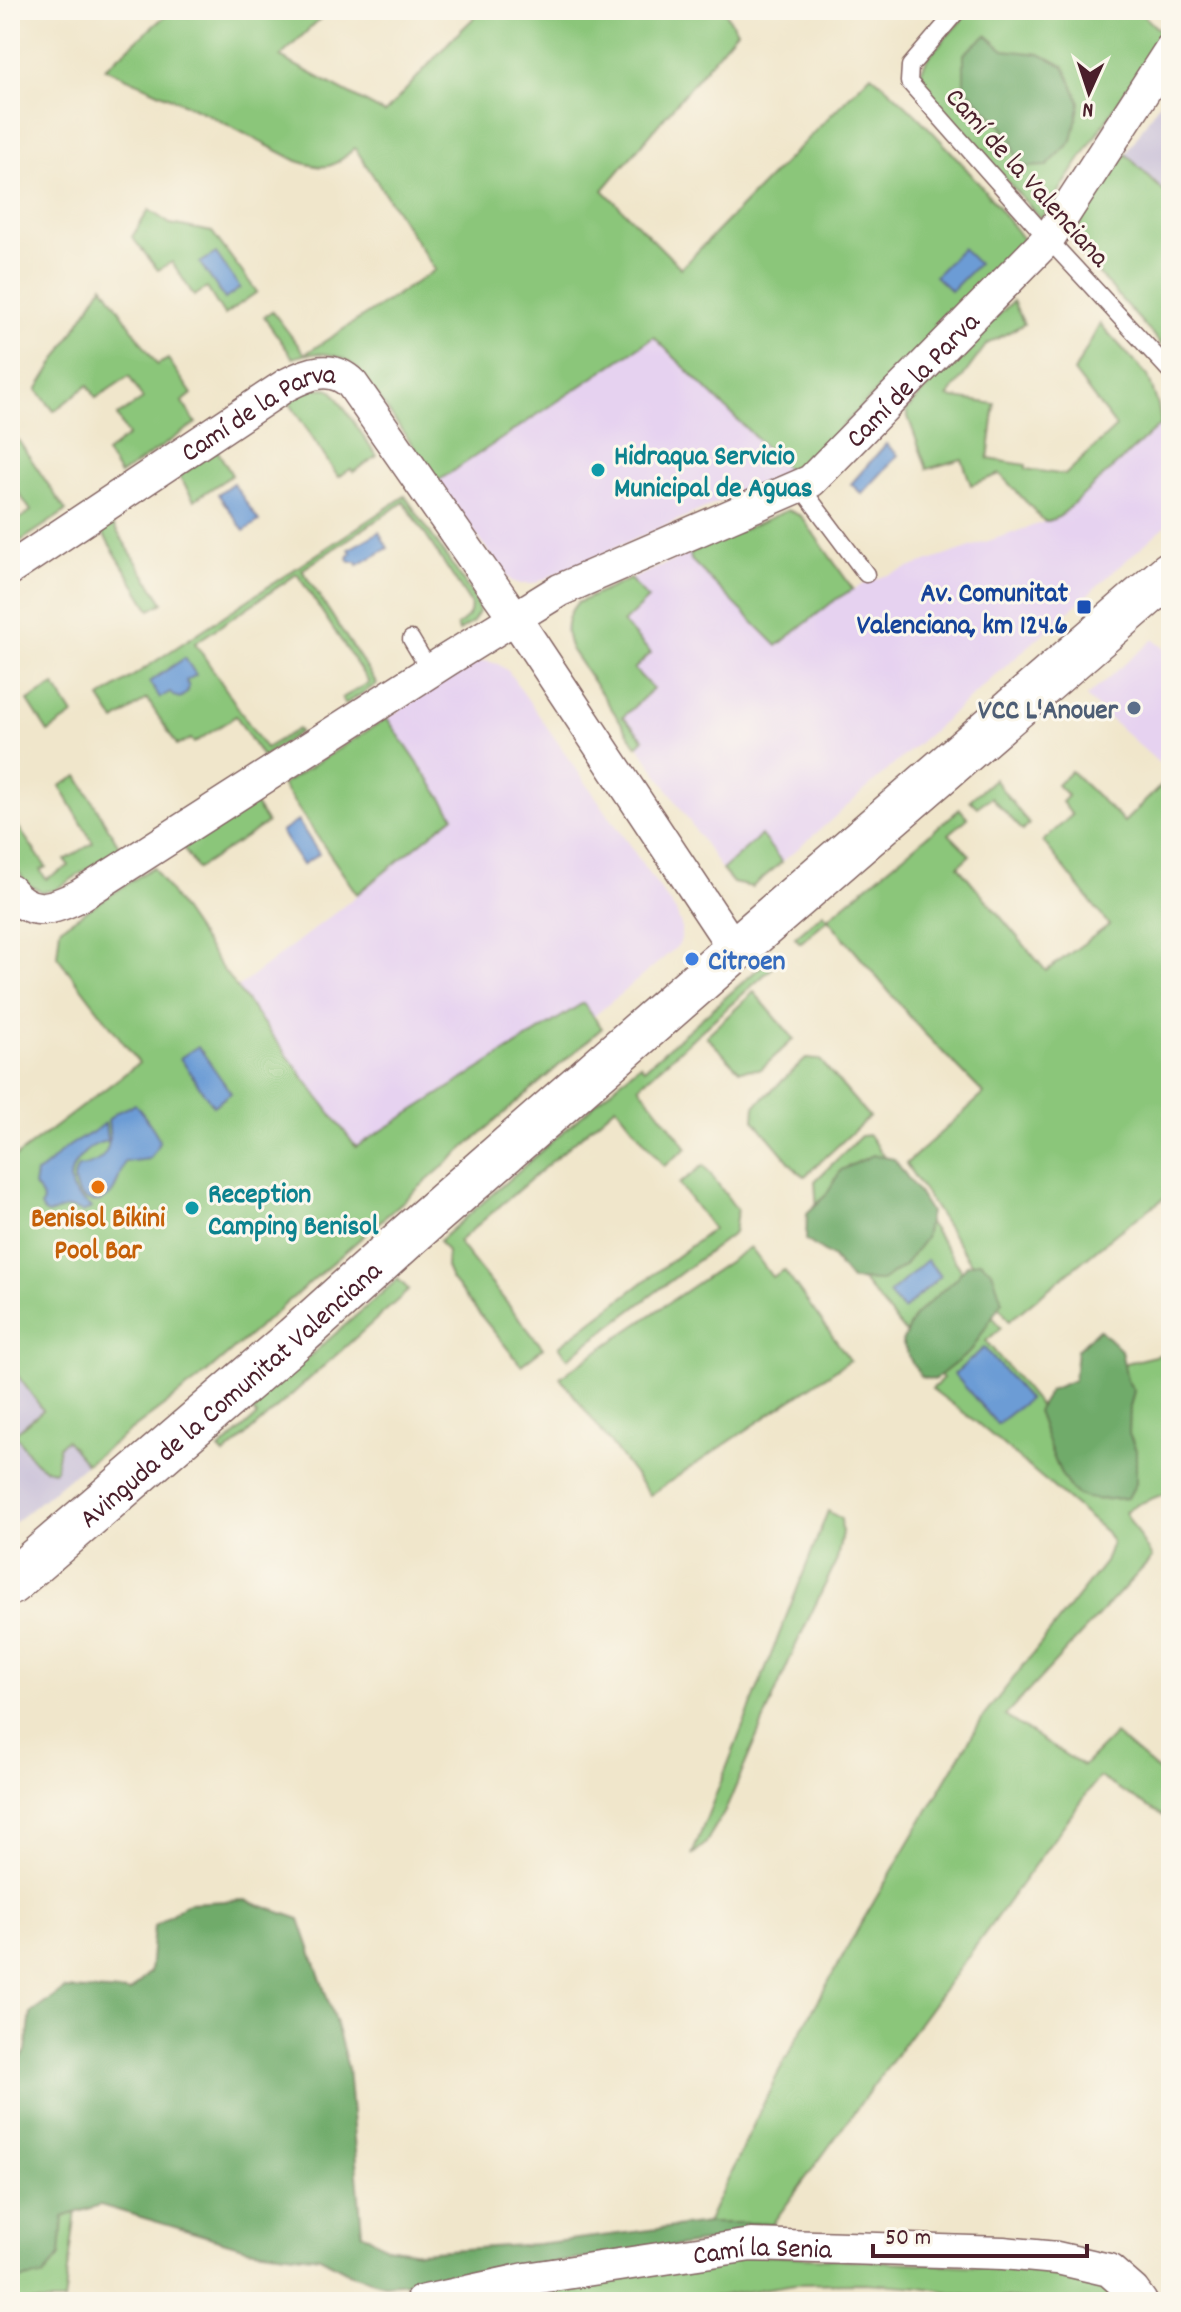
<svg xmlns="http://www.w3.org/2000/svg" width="1181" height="2312" font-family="Dekko,sans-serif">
  <rect width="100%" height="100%" fill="#fbf7ec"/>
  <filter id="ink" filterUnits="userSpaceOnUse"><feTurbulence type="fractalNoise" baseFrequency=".0125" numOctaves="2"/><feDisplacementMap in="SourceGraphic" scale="16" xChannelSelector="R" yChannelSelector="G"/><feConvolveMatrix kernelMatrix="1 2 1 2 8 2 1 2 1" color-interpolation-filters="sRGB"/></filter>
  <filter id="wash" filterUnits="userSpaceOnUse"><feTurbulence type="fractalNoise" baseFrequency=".006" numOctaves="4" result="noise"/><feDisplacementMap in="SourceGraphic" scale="32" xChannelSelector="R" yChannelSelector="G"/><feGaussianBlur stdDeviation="1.8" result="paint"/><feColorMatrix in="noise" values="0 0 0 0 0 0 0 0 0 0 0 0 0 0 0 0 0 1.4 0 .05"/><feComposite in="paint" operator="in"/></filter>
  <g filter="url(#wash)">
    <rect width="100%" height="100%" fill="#f0e6cb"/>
    <g fill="#e6d2f0">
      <polygon points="654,337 789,471 533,584 521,584 512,581 506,576 438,481"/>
      <polygon points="1161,424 1171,434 1171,521 814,835 752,887 737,885 728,879 567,639 565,628 572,609 577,603 788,510 801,516 854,589 870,581 1059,517"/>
      <polygon points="1154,639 1171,655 1171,774 1086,697"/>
      <polygon points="486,661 498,664 508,671 676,912 681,925 681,938 679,945 593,1017 582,1003 356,1148 237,988 336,912 454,816 387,718 474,663"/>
    </g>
    <g fill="#c8bfd8">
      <polygon points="1171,84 1171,199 1126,154"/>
      <polygon points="10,1365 86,1464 10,1526"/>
    </g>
    <g fill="#8bc67a" stroke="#6a7252" stroke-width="2">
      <path d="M172 10H329L280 57 385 113 450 41 482 10H724L737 31 603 190 681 268 871 74C930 123 979 181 1025 242L808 461 789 471 654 337 438 481 358 369C339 352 317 350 293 358L264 317 272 311 305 354 435 270 355 148C332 168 328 171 297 161L207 114 105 68Z"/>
      <polygon points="971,10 1138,10 1163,34 1041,219 922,86 921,72 928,57"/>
      <polygon points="1126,154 1171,199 1171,351 1169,353 1079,252 1076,236 1083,217"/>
      <polygon points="149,210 170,224 212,232 257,292 224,315 207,288 194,296 172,262 158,270 132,237"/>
      <polygon points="103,285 157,365 168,359 192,394 182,402 196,423 120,475 106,453 128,436 117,416 143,399 129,376 96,398 88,385 54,411 37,390"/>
      <polygon points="1013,301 1024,324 987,344 948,397 995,404 988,459 1026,465 1026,469 1065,475 1116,427 1074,372 1100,324 1148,376 1158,405 1161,424 1059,517 1045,522 1000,474 971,485 962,459 927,469 906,411 949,363"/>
      <polygon points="327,388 333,392 377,456 353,472 351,469 338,477 289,402 309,389"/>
      <polygon points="10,428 66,511 10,548 10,525 31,511 10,480"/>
      <polygon points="217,450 232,475 194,500 179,476"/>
      <path d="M405 496 476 600 479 612 472 623 459 631 457 626C466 619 473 615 470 603L404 502 302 570 377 684 345 704 342 698 369 683 297 574 195 643 265 748 298 729 300 732 262 757 236 716 194 743 191 739 177 745 147 699 115 721 100 698Z"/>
      <polygon points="788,510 801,516 853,589 835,600 777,646 691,560 690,553"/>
      <polygon points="111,522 163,603 150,610 100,529"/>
      <path d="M630 579 648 599 623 623 651 653 634 669 653 689 623 717 644 739 637 746 571 649C564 633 565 617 577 603Z"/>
      <polygon points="54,685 73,715 48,732 28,701"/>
      <polygon points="387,718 454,816 357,894 282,785"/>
      <polygon points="1071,771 1124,822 1171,776 1171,1193 1118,1232 1009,1321 906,1164 984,1094 922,1031 828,919 800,943 795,937 823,913 828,918 960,809 968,818 949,834 970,855 958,866 1046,971 1109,925 1043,841 1072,815 1062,802 1068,796 1057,785"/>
      <polygon points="78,776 120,848 55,890 43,892 27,884 10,859 10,825 15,822 46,867 40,870 46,879 69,866 65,860 93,843 60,786"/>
      <polygon points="994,779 1029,824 1023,831 991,797 977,807 970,800"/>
      <polygon points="254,803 267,823 197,869 183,847"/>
      <polygon points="761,835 782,862 752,887 733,883 722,870"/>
      <path d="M153 867 221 967 356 1147 583 1003 602 1028 197 1381 86 1464 66 1440 59 1446 55 1471C35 1469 25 1449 15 1433L43 1410 10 1365V1161L139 1063 57 956 60 928Z"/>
      <polygon points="767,961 772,968 639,1086 687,1148 664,1166 616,1106 458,1242 543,1348 521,1365 451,1279 446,1267 447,1252 439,1241 640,1064 644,1069"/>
      <polygon points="754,992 794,1039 761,1069 739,1070 706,1036"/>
      <polygon points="806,1059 820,1060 869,1117 805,1176 797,1171 754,1120 755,1106"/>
      <polygon points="869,1135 1001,1328 986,1341 1042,1409 1126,1363 1171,1352 1171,1491 1131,1507 1125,1512 1152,1558 1005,1716 1083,1766 1115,1734 1171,1782 1165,1791 1171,1796 1171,1821 1099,1777 773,2223 707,2223 779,2071 859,1927 983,1717 1105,1562 1112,1542 1106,1532 976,1422 932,1389 943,1379 818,1226 815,1181 861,1136"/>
      <polygon points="704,1165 737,1210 734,1233 568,1358 559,1346 713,1229 679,1184"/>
      <polygon points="750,1247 772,1277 784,1270 850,1360 650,1495 560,1377"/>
      <polygon points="398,1279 409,1290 224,1455 219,1450 257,1416 250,1408"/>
      <polygon points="828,1511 841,1519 842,1532 837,1560 795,1647 727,1807 705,1844 692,1855"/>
      <polygon points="10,2209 76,2211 64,2302 10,2302"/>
      <polygon points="756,2255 1088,2272 1126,2302 1068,2302 976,2296 920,2287 864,2283 795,2284 693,2300 609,2299 598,2302 468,2302"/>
    </g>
    <g fill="#70ab6a" stroke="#5d654a" stroke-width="2">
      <polygon points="986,35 1004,50 1040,54 1064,66 1080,102 1072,141 1047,166 1027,167 1017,162 1012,140 1001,125 964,86 964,54"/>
      <polygon points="873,1155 894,1159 915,1188 930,1212 925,1238 904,1266 881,1281 851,1280 833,1258 806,1240 807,1213 825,1196 841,1170"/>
      <polygon points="980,1261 992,1271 1002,1301 971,1351 934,1380 922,1377 912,1363 902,1342 914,1316 955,1279 967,1265"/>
      <path d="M1099 1329 1121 1350 1127 1380 1134 1391 1130 1407 1129 1434 1136 1450V1483L1128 1498C1115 1499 1090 1502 1078 1495 1059 1484 1045 1432 1037 1411L1050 1390 1074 1380 1077 1350Z"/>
      <polygon points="245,1900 300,1919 335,2021 348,2068 362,2232 386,2247 419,2252 537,2244 707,2223 773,2223 764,2234 416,2282 384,2284 351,2274 320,2257 246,2248 100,2205 63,2217 60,2256 43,2276 10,2281 10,2073 26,2051 31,2013 65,1989 130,1992 150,1972 154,1926 188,1903"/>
    </g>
    <g fill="#6c9cd5" stroke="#5b5e80" stroke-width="2">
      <polygon points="962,248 978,264 951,291 935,276"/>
      <polygon points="216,253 240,288 225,299 200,263"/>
      <polygon points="886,444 898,455 862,494 851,484"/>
      <polygon points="233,483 259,521 244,531 218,494"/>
      <polygon points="379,532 388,548 358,565 357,562 350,562 348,558 351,552 349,549"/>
      <polygon points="185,658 196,675 186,681 189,687 187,693 180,698 173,696 170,692 160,698 149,682"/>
      <polygon points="298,821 319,854 302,865 281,832"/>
      <polygon points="198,1046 231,1093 213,1106 180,1058"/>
      <path d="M135 1104C140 1111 160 1134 159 1142 158 1146 152 1155 149 1159L125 1162C119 1172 119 1187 109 1196 90 1213 64 1189 78 1167 108 1163 112 1147 108 1120L117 1112Z"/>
      <path d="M105 1123 107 1141C87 1144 64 1168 72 1189 76 1198 85 1201 91 1208L83 1213C70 1204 62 1210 48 1214L44 1212 41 1207C46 1196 39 1194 34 1186L36 1173C49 1167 55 1156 66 1148 79 1138 94 1134 105 1123Z"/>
      <polygon points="927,1260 941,1276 903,1310 889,1294"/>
      <polygon points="984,1348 1028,1399 997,1424 954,1374"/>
    </g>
  </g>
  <g filter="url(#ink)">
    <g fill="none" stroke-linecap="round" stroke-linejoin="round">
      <g stroke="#846563" stroke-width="19">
        <g id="lane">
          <polyline points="958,10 910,66 909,82 1048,239 1171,372"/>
          <polyline points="800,486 866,574"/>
          <polyline points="411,639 430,671"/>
        </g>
      </g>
      <g stroke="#846563" stroke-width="35">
        <g id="street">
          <path id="s1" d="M10 569 286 385C309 373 332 364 352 384L515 618 735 950"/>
          <path id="s2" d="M10 891C31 917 52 909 79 896L447 660 560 590 811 481 1048 239 1171 49"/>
          <path id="s3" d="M421 2302 526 2279 751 2245 1003 2253 1057 2258 1109 2270 1133 2291 1141 2302"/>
        </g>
      </g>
      <g stroke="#846563" stroke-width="47">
        <g id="secondary">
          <path id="s4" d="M10 1583 295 1338 408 1236 735 950 1171 573"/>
        </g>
      </g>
      <use href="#lane" stroke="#fff" stroke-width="16"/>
      <use href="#street" stroke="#fff" stroke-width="32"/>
      <use href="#secondary" stroke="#fff" stroke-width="44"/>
    </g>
  </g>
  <g fill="#0f9aa8" stroke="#fbf7ec" stroke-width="3">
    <circle cx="598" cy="470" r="8"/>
    <circle cx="192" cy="1208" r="8"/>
  </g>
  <rect fill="#1a4fb4" stroke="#fbf7ec" stroke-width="3" x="1076" y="599" width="16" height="16" rx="4"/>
  <circle fill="#5c6f8a" stroke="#fbf7ec" stroke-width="3" cx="1134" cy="708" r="8"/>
  <circle fill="#3f7fe0" stroke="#fbf7ec" stroke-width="3" cx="692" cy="959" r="8"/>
  <circle fill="#e8710a" stroke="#fbf7ec" stroke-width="3" cx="98" cy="1187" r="8"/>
  <g text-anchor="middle" stroke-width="6" stroke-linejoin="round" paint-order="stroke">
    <g font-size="28" fill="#4a1f2b" stroke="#fbf7ec">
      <text transform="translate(1029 176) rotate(48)" y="10">Camí de la Valenciana</text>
      <text dy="10" stroke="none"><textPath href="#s2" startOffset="1064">Camí de la Parva</textPath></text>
      <text dy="10" stroke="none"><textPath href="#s1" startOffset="296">Camí de la Parva</textPath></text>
      <text dy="10" stroke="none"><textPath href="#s4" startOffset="290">Avinguda de la Comunitat Valenciana</textPath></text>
      <text dy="10" stroke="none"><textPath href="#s3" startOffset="346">Camí la Senia</textPath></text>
    </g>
    <g font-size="28" font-weight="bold" fill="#0d838f" stroke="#fbf7ec" text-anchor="start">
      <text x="614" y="464">Hidraqua Servicio<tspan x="614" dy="32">Municipal de Aguas</tspan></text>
      <text x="208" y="1202">Reception<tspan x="208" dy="32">Camping Benisol</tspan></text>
    </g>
    <g font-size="28" font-weight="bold" fill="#164399" stroke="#fbf7ec" text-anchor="end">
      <text x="1068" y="601">Av. Comunitat<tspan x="1068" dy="32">Valenciana, km 124.6</tspan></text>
    </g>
    <g font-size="28" font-weight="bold" fill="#4e5e75" stroke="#fbf7ec" text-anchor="end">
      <text x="1118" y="718">VCC L'Anouer</text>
    </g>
    <g font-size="28" font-weight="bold" fill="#366cbe" stroke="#fbf7ec" text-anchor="start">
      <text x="708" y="969">Citroen</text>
    </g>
    <g font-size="28" font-weight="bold" fill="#c56008" stroke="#fbf7ec">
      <text x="98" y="1226">Benisol Bikini<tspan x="98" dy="32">Pool Bar</tspan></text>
    </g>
  </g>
  <rect width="1181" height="2312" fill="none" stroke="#fbf7ec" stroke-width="40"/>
  <g transform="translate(1089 92) rotate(183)" stroke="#fbf7ec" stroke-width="6" paint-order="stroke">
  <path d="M0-6L14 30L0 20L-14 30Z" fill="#4a1f2b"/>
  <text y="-12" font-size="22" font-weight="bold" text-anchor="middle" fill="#4a1f2b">N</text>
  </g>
  <path d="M873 2244v12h214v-12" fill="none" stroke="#4a1f2b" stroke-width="4"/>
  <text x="885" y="2244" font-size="24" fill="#4a1f2b" stroke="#fbf7ec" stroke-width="6" paint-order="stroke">50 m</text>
</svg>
